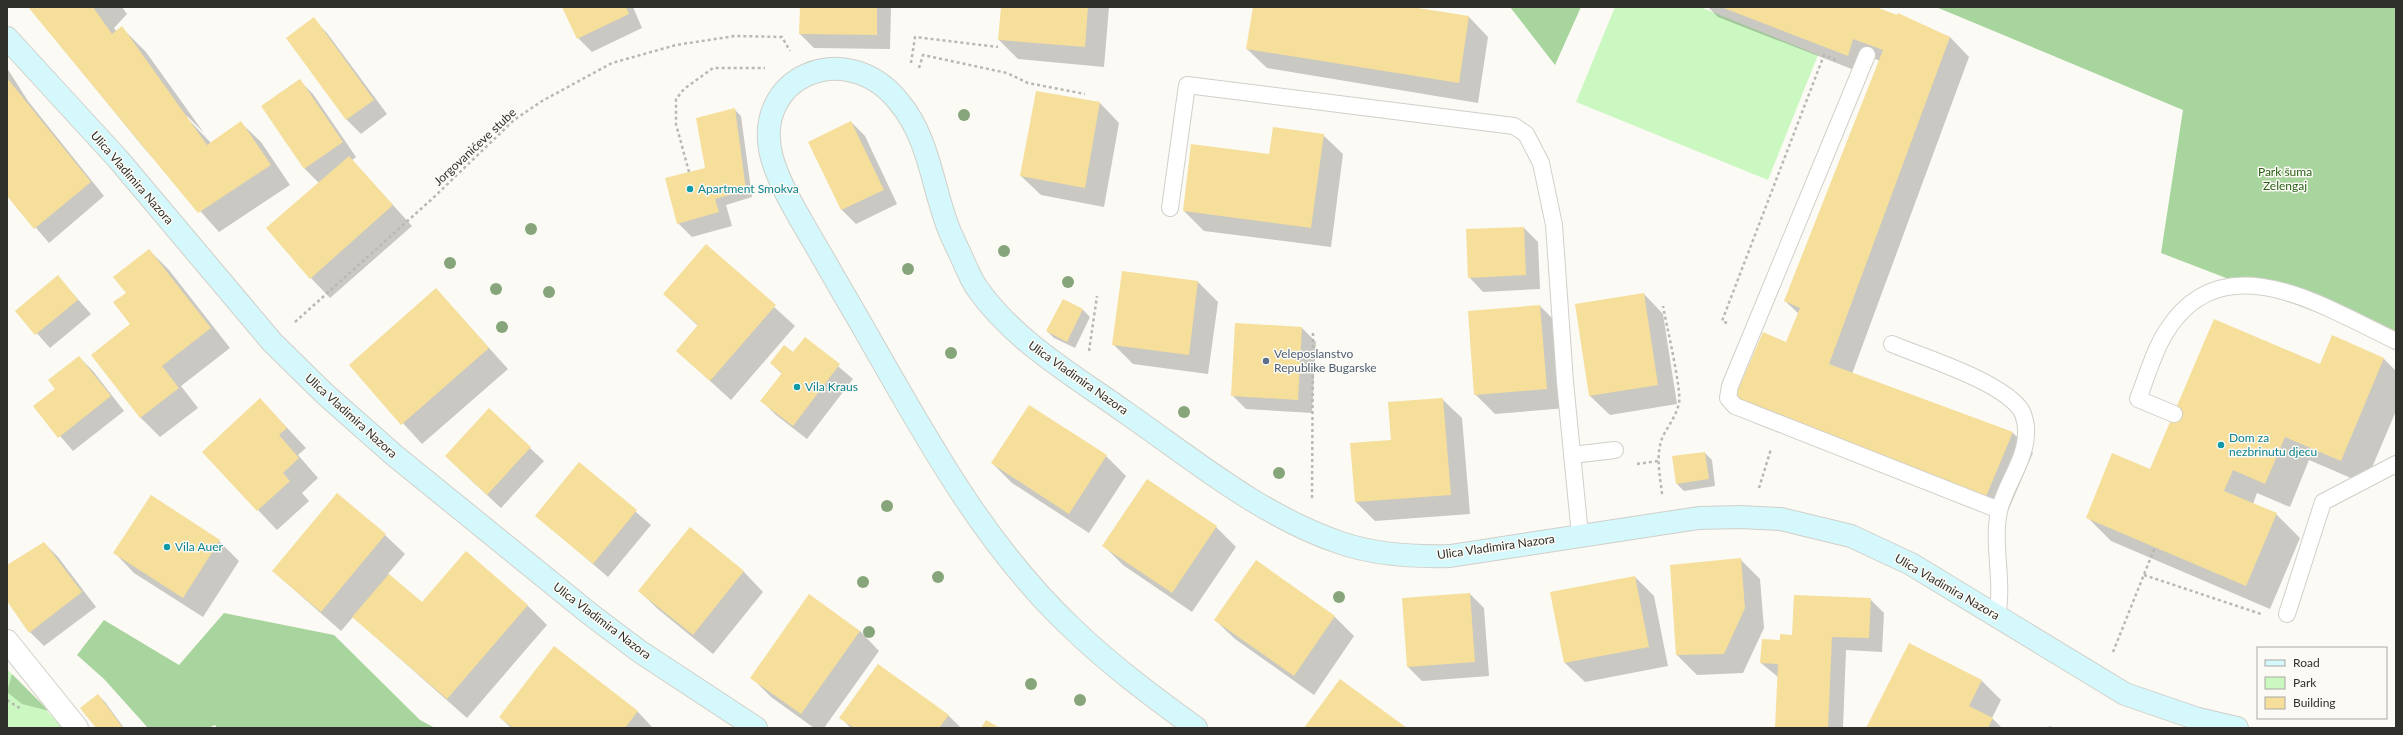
<svg xmlns="http://www.w3.org/2000/svg" width="2403" height="735" font-family="Lato,sans-serif">
  <rect width="100%" height="100%" fill="#fcfaf4"/>
  <g fill="#cbf8c0">
    <polygon points="1615,7 1700,7 1818,55 1768,180 1576,102"/>
    <polygon points="7,669 63,728 7,728"/>
  </g>
  <g fill="#a8d59e">
    <polygon points="1510,7 1581,7 1555,65"/>
    <polygon points="1936,7 2396,7 2396,343 2161,253 2183,110"/>
    <polygon points="224,613 334,635 420,720 435,728 217,728 215,725 208,728 148,728 104,679 77,655 104,620 179,665"/>
    <polygon points="12,674 49,711 22,704 7,692"/>
  </g>
  <g fill="#0003">
    <polygon points="29,7 122,7 127,14 114,28 117,32 122,28 146,52 204,133 187,116 187,118 214,146 241,123 261,142 290,185 219,232 144,148"/>
    <polygon points="563,7 633,7 642,28 592,52 578,38"/>
    <polygon points="801,7 891,7 890,49 814,48 800,34"/>
    <polygon points="1002,7 1109,7 1104,67 1018,59 999,40"/>
    <polygon points="1254,7 1405,7 1469,17 1488,37 1478,103 1267,68 1247,49"/>
    <polygon points="1708,7 1873,7 1950,37 1969,57 1852,374 2013,433 2033,453 2005,518 1787,343 1799,314 1785,301 1880,61 1873,58 1867,75 1718,17"/>
    <polygon points="313,19 327,33 387,114 361,134 347,120 287,38"/>
    <polygon points="7,68 28,101 104,196 49,243 7,194"/>
    <polygon points="299,80 313,94 356,157 352,160 412,226 330,298 311,278 319,183 305,169 262,106"/>
    <polygon points="1100,103 1119,123 1104,207 1041,195 1021,176"/>
    <polygon points="734,109 741,116 752,197 726,205 732,226 692,237 678,223"/>
    <polygon points="851,122 865,136 897,204 856,224 842,210 809,142"/>
    <polygon points="1323,135 1343,154 1331,247 1204,231 1184,211 1270,155"/>
    <polygon points="1524,228 1538,242 1540,289 1483,292 1469,277"/>
    <polygon points="706,245 795,326 731,400 677,351 698,326 664,294"/>
    <polygon points="149,250 169,270 230,348 181,386 198,408 160,437 141,418 92,355 131,324 127,293"/>
    <polygon points="1123,272 1198,282 1218,302 1208,374 1133,364 1114,345"/>
    <polygon points="58,277 91,314 50,348 17,311"/>
    <polygon points="436,289 508,369 422,444 350,365"/>
    <polygon points="1644,294 1663,314 1677,404 1610,415 1590,396"/>
    <polygon points="1063,300 1083,310 1090,317 1075,348 1054,338 1047,331"/>
    <polygon points="1540,306 1560,326 1566,408 1495,414 1475,394"/>
    <polygon points="1302,328 1316,342 1312,413 1246,409 1232,395"/>
    <polygon points="2332,337 2384,359 2396,371 2396,411 2365,484 2309,460 2290,507 2257,493 2253,504 2276,514 2300,538 2270,609 2111,541 2087,517 2151,471 2320,366"/>
    <polygon points="805,338 853,379 807,439 776,415 762,401 782,374 771,363 793,354"/>
    <polygon points="79,357 93,371 124,411 73,451 35,407 56,389"/>
    <polygon points="260,399 306,448 298,455 318,478 302,493 309,501 277,530 203,452"/>
    <polygon points="1442,399 1462,418 1470,514 1375,521 1356,502 1392,441"/>
    <polygon points="530,448 544,461 501,508 460,470"/>
    <polygon points="1705,453 1712,460 1715,486 1684,491 1677,484"/>
    <polygon points="1106,456 1126,476 1089,533 1012,483 992,463"/>
    <polygon points="579,463 651,525 608,577 537,516"/>
    <polygon points="1216,527 1236,547 1192,612 1123,565 1104,546"/>
    <polygon points="690,528 744,572 763,592 713,654 659,610 639,591"/>
    <polygon points="385,535 405,554 388,574 422,604 527,605 547,625 467,718 353,617 341,631 273,571"/>
    <polygon points="219,541 239,561 203,617 134,573 115,553"/>
    <polygon points="44,543 58,557 96,607 44,646 30,632 7,599 7,566"/>
    <polygon points="1740,559 1760,579 1764,628 1743,673 1697,675 1677,655 1671,566"/>
    <polygon points="1256,561 1335,617 1354,636 1314,695 1235,639 1215,620"/>
    <polygon points="1635,577 1654,596 1668,666 1585,682 1565,663"/>
    <polygon points="1470,594 1484,608 1489,676 1422,681 1408,667"/>
    <polygon points="1870,599 1884,613 1882,652 1846,650 1843,728 1776,728 1778,677 1761,663 1781,641"/>
    <polygon points="860,631 879,651 824,728 814,728 771,697 751,677"/>
    <polygon points="1910,645 1982,681 2001,700 1992,718 2002,728 1868,728"/>
    <polygon points="554,647 638,712 653,728 511,728 500,717"/>
    <polygon points="98,695 105,702 124,728 97,728"/>
    <polygon points="948,715 961,728 851,728 841,718"/>
    <polygon points="2049,726 2055,728 2048,728"/>
  </g>
  <g fill="#f5df9a">
    <polygon points="28,7 93,7 112,34 122,26 207,145 241,121 271,165 198,213"/>
    <polygon points="562,7 626,7 629,14 577,39"/>
    <polygon points="800,7 877,7 877,35 799,34"/>
    <polygon points="1001,7 1088,7 1085,47 998,40"/>
    <polygon points="1253,7 1411,7 1469,16 1459,83 1246,49"/>
    <polygon points="1721,7 1876,7 1897,15 1898,13 1950,37 1829,364 2013,432 1985,499 1734,399 1763,332 1786,342 1800,308 1784,301 1883,50 1853,39 1848,56"/>
    <polygon points="314,17 374,100 346,120 286,38"/>
    <polygon points="7,78 91,182 34,229 7,196"/>
    <polygon points="300,79 343,142 304,169 261,106"/>
    <polygon points="1036,91 1100,102 1085,188 1020,176"/>
    <polygon points="735,108 746,190 715,199 719,212 677,224 665,178 705,168 696,118"/>
    <polygon points="851,121 884,190 841,210 808,142"/>
    <polygon points="1273,127 1324,134 1311,228 1183,211 1191,144 1269,154"/>
    <polygon points="349,156 393,205 310,279 266,228"/>
    <polygon points="1524,227 1526,275 1468,278 1466,229"/>
    <polygon points="706,244 776,305 710,381 676,351 698,325 663,294"/>
    <polygon points="149,249 211,328 162,366 179,388 140,418 91,355 130,324 113,302 126,293 113,277"/>
    <polygon points="1122,271 1198,281 1189,355 1112,345"/>
    <polygon points="58,275 78,300 35,335 15,311"/>
    <polygon points="436,288 489,348 401,425 349,365"/>
    <polygon points="1644,293 1658,385 1589,396 1575,304"/>
    <polygon points="1063,299 1083,309 1067,342 1046,331"/>
    <polygon points="1540,305 1547,389 1474,395 1468,311"/>
    <polygon points="2214,319 2320,364 2332,335 2384,358 2341,461 2285,437 2265,484 2233,470 2224,491 2277,513 2246,586 2086,518 2112,453 2150,469"/>
    <polygon points="1235,323 1302,327 1298,400 1231,396"/>
    <polygon points="805,337 840,364 793,426 760,401 782,373 770,363 784,345 793,352"/>
    <polygon points="79,356 111,396 58,438 33,406 55,389 48,380"/>
    <polygon points="260,398 287,428 279,435 299,458 283,473 290,481 257,511 202,452"/>
    <polygon points="1443,398 1451,495 1355,502 1350,443 1391,440 1388,402"/>
    <polygon points="1029,405 1107,455 1069,514 991,463"/>
    <polygon points="489,408 531,447 487,495 445,456"/>
    <polygon points="1705,452 1709,479 1676,484 1672,456"/>
    <polygon points="579,462 637,510 593,564 535,516"/>
    <polygon points="1147,479 1217,526 1172,593 1102,546"/>
    <polygon points="337,493 386,534 321,612 272,571"/>
    <polygon points="151,495 220,540 183,598 113,553"/>
    <polygon points="690,527 744,571 693,635 638,591"/>
    <polygon points="44,542 82,592 29,633 7,601 7,565"/>
    <polygon points="466,551 528,605 447,699 352,617 389,574 422,602"/>
    <polygon points="1741,558 1745,608 1724,654 1676,655 1670,565"/>
    <polygon points="1256,560 1335,616 1294,676 1214,620"/>
    <polygon points="1635,576 1649,647 1564,663 1550,592"/>
    <polygon points="1470,593 1475,662 1407,667 1402,598"/>
    <polygon points="809,594 860,631 801,714 750,678"/>
    <polygon points="1794,595 1871,598 1869,638 1832,637 1828,728 1775,728 1778,664 1760,663 1762,639 1780,640 1780,634 1792,635"/>
    <polygon points="1909,643 1982,680 1969,706 1993,718 1988,728 1866,728"/>
    <polygon points="554,646 638,711 625,728 513,728 499,717"/>
    <polygon points="878,664 949,715 939,728 854,728 839,718"/>
    <polygon points="1340,679 1407,728 1304,728"/>
    <polygon points="98,694 123,728 96,728 80,708"/>
    <polygon points="986,720 1000,728 981,728"/>
  </g>
  <g fill="none" stroke-linecap="round" stroke-linejoin="round">
    <g stroke="#d1cfc9" stroke-width="18">
      <g id="lane">
        <polyline points="1867,55 1730,386 1728,398 1735,406 1999,510"/>
        <polyline points="1170,208 1187,85 1514,126 1526,134 1541,163 1554,225 1565,382 1580,535"/>
        <path d="M1892 344C1925 358 2001 381 2021 410 2024 415 2027 427 2026 433 2026 460 2005 485 1999 511 1992 546 2004 581 1997 616"/>
        <path d="M2174 414 2138 399C2146 379 2154 350 2166 332 2223 240 2324 307 2396 341"/>
        <polyline points="1572,455 1615,450"/>
        <polyline points="2287,614 2323,502 2396,464"/>
      </g>
    </g>
    <g stroke="#d1cfc9" stroke-width="24">
      <polyline id="street" points="7,641 77,728"/>
    </g>
    <g stroke="#d1cfc9" stroke-width="24">
      <g id="secondary">
        <polyline points="7,38 118,159 272,342 325,394 394,455 590,614 639,651 756,728"/>
        <path d="M1196 728C1152 696 1109 664 1071 627 978 539 919 424 856 315 840 288 825 261 809 234 795 210 780 185 772 158 750 76 847 36 899 102 929 138 932 185 948 227 953 240 960 253 965 265 969 273 972 281 977 288 1014 341 1073 375 1125 412 1194 460 1261 516 1341 543 1376 555 1413 557 1450 556L1699 518 1740 517 1781 519 1851 536 1911 564 2125 694 2198 719 2237 728"/>
      </g>
    </g>
    <g stroke="#b9b8b3" stroke-width="2.5" stroke-dasharray="3 3" stroke-linecap="butt">
      <polyline points="911,63 915,37 998,47"/>
      <polyline points="919,68 923,55 1007,73 1028,83 1085,94"/>
      <polyline points="689,172 676,124 676,99 684,89 713,68 765,68"/>
      <polyline points="295,322 432,199 514,120 542,101 612,63 676,45 735,36 782,37 790,51"/>
      <polyline points="1727,323 1722,321 1824,55 1836,60"/>
      <polyline points="1089,351 1097,296"/>
      <polyline points="1637,464 1658,461"/>
      <polyline points="1759,488 1771,449"/>
      <path d="M1662 494C1660 475 1655 455 1663 436 1669 425 1676 416 1679 403 1682 391 1666 323 1663 306"/>
      <polyline points="1312,498 1313,333"/>
      <polyline points="2144,575 2261,614"/>
      <polyline points="2113,652 2155,547"/>
      <polyline points="7,700 21,709"/>
    </g>
    <use href="#lane" stroke="#fff" stroke-width="16"/>
    <use href="#street" stroke="#fff" stroke-width="22"/>
    <use href="#secondary" stroke="#d4f8fb" stroke-width="22"/>
  </g>
  <g fill="#87a57a">
    <circle cx="964" cy="115" r="6"/>
    <circle cx="531" cy="229" r="6"/>
    <circle cx="1004" cy="251" r="6"/>
    <circle cx="450" cy="263" r="6"/>
    <circle cx="908" cy="269" r="6"/>
    <circle cx="1068" cy="282" r="6"/>
    <circle cx="496" cy="289" r="6"/>
    <circle cx="549" cy="292" r="6"/>
    <circle cx="502" cy="327" r="6"/>
    <circle cx="951" cy="353" r="6"/>
    <circle cx="1184" cy="412" r="6"/>
    <circle cx="1279" cy="473" r="6"/>
    <circle cx="887" cy="506" r="6"/>
    <circle cx="938" cy="577" r="6"/>
    <circle cx="863" cy="582" r="6"/>
    <circle cx="1339" cy="597" r="6"/>
    <circle cx="869" cy="632" r="6"/>
    <circle cx="1031" cy="684" r="6"/>
    <circle cx="1080" cy="700" r="6"/>
  </g>
  <g fill="#0f9aa8" stroke="#fcfaf4" stroke-width="1.5">
    <circle cx="690" cy="189" r="4"/>
    <circle cx="797" cy="387" r="4"/>
    <circle cx="2221" cy="445" r="4"/>
    <circle cx="167" cy="547" r="4"/>
  </g>
  <circle fill="#5c6f8a" stroke="#fcfaf4" stroke-width="1.5" cx="1266" cy="361" r="4"/>
  <g text-anchor="middle" stroke-width="3" stroke-linejoin="round" paint-order="stroke">
    <g font-size="12" fill="#2f2f2c" stroke="#fcfaf4">
      <text transform="translate(475 147) rotate(-43)" y="4">Jorgovanićeve stube</text>
      <text transform="translate(132 178) rotate(49)" y="4">Ulica Vladimira Nazora</text>
      <text transform="translate(1078 378) rotate(35)" y="4">Ulica Vladimira Nazora</text>
      <text transform="translate(351 416) rotate(42)" y="4">Ulica Vladimira Nazora</text>
      <text transform="translate(1496 547) rotate(-8)" y="4">Ulica Vladimira Nazora</text>
      <text transform="translate(1947 587) rotate(30)" y="4">Ulica Vladimira Nazora</text>
      <text transform="translate(602 621) rotate(37)" y="4">Ulica Vladimira Nazora</text>
    </g>
    <g font-size="12" fill="#275f16" stroke="#fcfaf4">
      <text x="2285" y="176">Park šuma<tspan x="2285" dy="14">Zelengaj</tspan></text>
    </g>
    <g font-size="12" fill="#0d838f" stroke="#fcfaf4" text-anchor="start">
      <text x="698" y="193">Apartment Smokva</text>
      <text x="805" y="391">Vila Kraus</text>
      <text x="2229" y="442">Dom za<tspan x="2229" dy="14">nezbrinutu djecu</tspan></text>
      <text x="175" y="551">Vila Auer</text>
    </g>
    <g font-size="12" fill="#4e5e75" stroke="#fcfaf4" text-anchor="start">
      <text x="1274" y="358">Veleposlanstvo<tspan x="1274" dy="14">Republike Bugarske</tspan></text>
    </g>
  </g>
  <rect width="2403" height="735" fill="none" stroke="#2f2f2c" stroke-width="16"/>
  <rect x="2257" y="647" width="130" height="72" fill="#fcfaf4" stroke="#aaa9a4"/>
  <rect x="2265" y="660" width="20" height="6" fill="#d4f8fb" stroke="#aaa9a4"/>
  <text x="2293" y="667" font-size="12" fill="#2f2f2c">Road</text>
  <rect x="2265" y="677" width="20" height="12" fill="#cbf8c0" stroke="#aaa9a4"/>
  <text x="2293" y="687" font-size="12" fill="#2f2f2c">Park</text>
  <rect x="2265" y="697" width="20" height="12" fill="#f5df9a" stroke="#aaa9a4"/>
  <text x="2293" y="707" font-size="12" fill="#2f2f2c">Building</text>
</svg>
